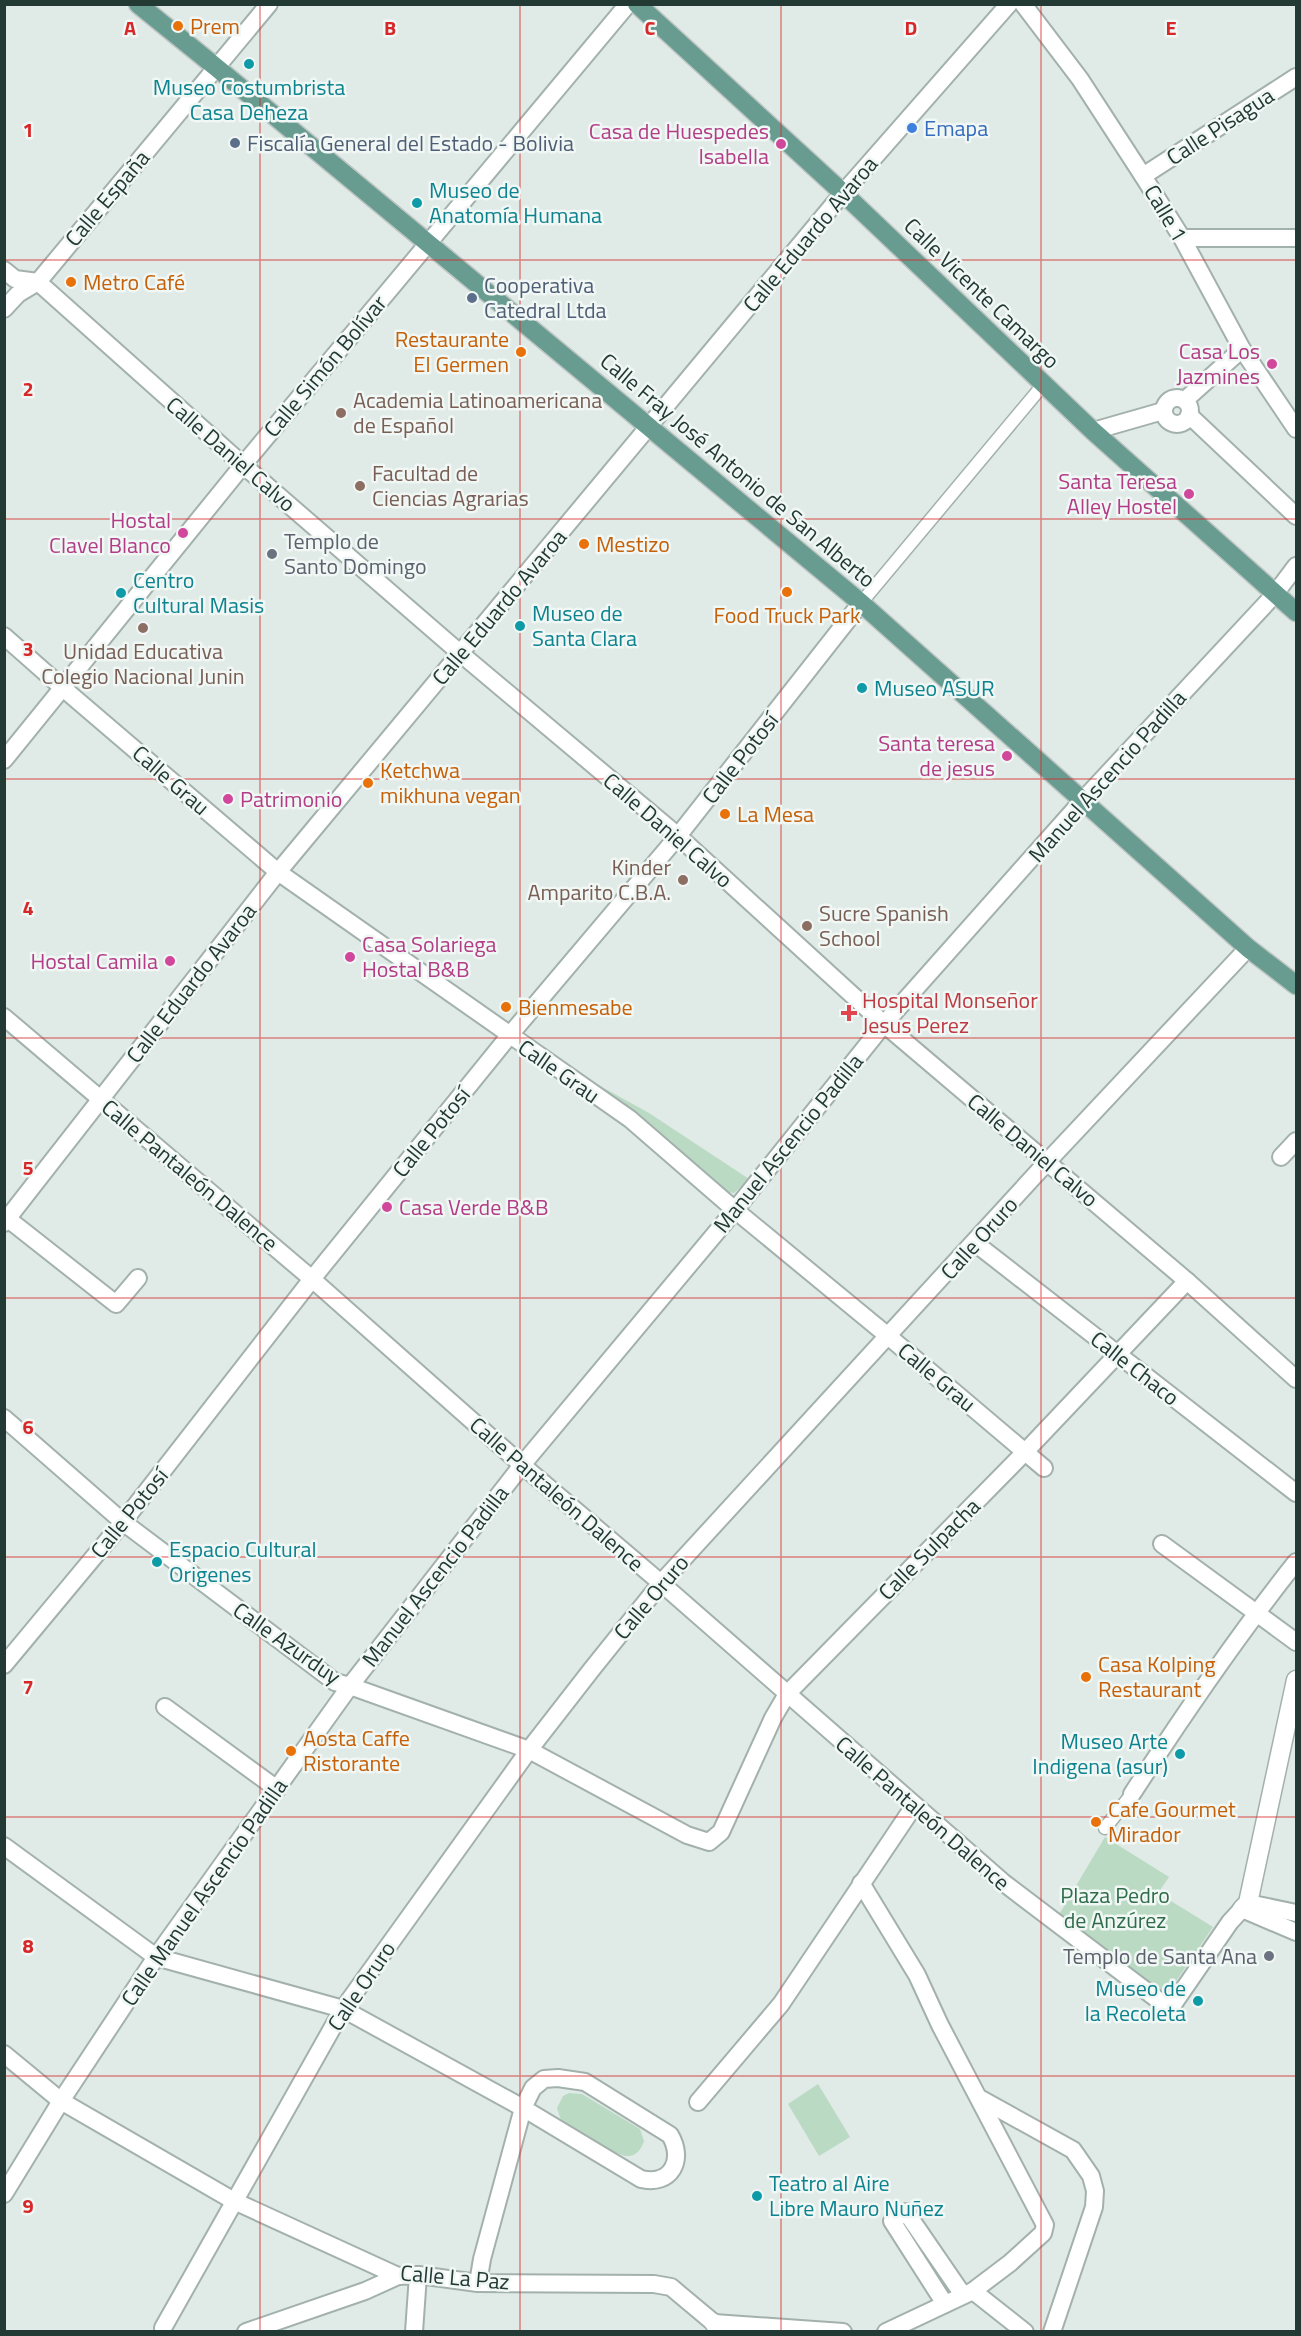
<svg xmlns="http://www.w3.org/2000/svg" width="1301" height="2336" font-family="'Titillium Web',sans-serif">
  <rect width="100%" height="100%" fill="#e0eae6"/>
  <g fill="#badac4">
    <polygon points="564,1066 649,1113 749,1179 734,1193 727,1192 637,1119"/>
    <polygon points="1105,1837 1169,1877 1158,1893 1213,1927 1170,1990 1163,1993 1088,1944 1057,1918"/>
    <polygon points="818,2084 850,2137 819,2156 788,2104"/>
    <path d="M569 2093 582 2094 640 2129 644 2141C641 2149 637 2156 628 2156 616 2157 574 2128 561 2120L557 2108 563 2096Z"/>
  </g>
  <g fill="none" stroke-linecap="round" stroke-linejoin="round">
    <g stroke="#a3b1ad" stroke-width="15">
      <g id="pedestrian">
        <polyline points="861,603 1043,385"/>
        <polyline points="1105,1828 1132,1794"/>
      </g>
    </g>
    <g stroke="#a3b1ad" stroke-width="20">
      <g id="minor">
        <polyline points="1023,4 1080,79 1143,176 1182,238 1242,349 1296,429"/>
        <polyline points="1143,176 1296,77"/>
        <polyline points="1182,238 1296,238"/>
        <polyline points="4,270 15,279 38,282"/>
        <polyline points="38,282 243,465 460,653 678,836 884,1024 1187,1281 1296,1379"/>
        <polyline points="4,309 18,294 38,282 269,4"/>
        <circle cx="1177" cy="411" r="13"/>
        <polyline points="1185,400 1242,349"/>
        <polyline points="1189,415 1296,516"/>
        <polyline points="1093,431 1163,411"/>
        <polyline points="4,636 64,689 278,872 630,1119 735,1210 888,1336 1044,1468"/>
        <polyline points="4,760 243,465 628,4"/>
        <polyline points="4,1017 312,1279 522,1465 661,1583 1004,1883 1170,2009 1230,1922 1242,1909 1296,1932"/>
        <polyline points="1281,1157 1296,1141"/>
        <polyline points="8,1219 116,1304 138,1278"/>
        <polyline points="4,1223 278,872 843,193 1009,4"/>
        <polyline points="975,1243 1296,1493"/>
        <polyline points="4,1418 123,1522 335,1682 350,1686 529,1750 687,1835 709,1842 721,1832 773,1718 787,1694 1025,1452 1187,1281"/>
        <polyline points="1162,1544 1296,1642"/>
        <polyline points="4,1665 123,1522 312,1279 509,1036 678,836 861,603"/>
        <polyline points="165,1707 277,1789"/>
        <path d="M1132 1794C1184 1714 1237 1636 1296 1562"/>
        <path d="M4 1846 156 1957 343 2009 523 2108 641 2179C671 2186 685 2160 670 2135L585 2082 558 2078 544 2079 533 2088 523 2108 482 2259 478 2283"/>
        <polyline points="861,1883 917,1975 940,2025 1045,2225 1043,2233 1010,2263 973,2291 886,2332"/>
        <polyline points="1248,1903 1296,1913"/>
        <polyline points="4,2054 61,2101 234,2201 398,2276 418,2275 478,2283 654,2284 671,2287 714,2323 843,2332"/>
        <polyline points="981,2099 1073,2150 1091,2176 1095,2191 1094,2207 1052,2332"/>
        <polyline points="698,2102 781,2004 914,1806"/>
        <polyline points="4,2194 61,2101 156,1957 350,1686 522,1465 735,1210 884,1024 1083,800 1275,594 1296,566"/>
        <polyline points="973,2291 1025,2332"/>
        <polyline points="945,2304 892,2221 906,2212 963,2295"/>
        <polyline points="163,2328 343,2009 529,1750 592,1669 661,1583 1048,1161 1248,948"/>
        <polyline points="246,2332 365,2291 398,2276"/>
        <polyline points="414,2332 418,2275"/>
      </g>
    </g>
    <g stroke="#a3b1ad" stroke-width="21">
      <g id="tertiary">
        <polyline points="1242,1909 1248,1903 1296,1680"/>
        <polyline points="714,2323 720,2332"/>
      </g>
    </g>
    <g stroke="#bdc4c2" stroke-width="21">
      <g id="primary">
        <polyline points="138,4 217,68 861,603 1248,948 1296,985"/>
        <polyline points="637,4 843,193 1093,431 1296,612"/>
      </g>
    </g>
    <use href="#pedestrian" stroke="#fff" stroke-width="12"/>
    <use href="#minor" stroke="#fff" stroke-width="16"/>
    <use href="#tertiary" stroke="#fff" stroke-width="18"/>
    <use href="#primary" stroke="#689c91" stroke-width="18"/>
  </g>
  <path fill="none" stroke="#d62828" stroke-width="1.5" stroke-opacity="0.55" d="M260 4V2332M520 4V2332M781 4V2332M1041 4V2332M4 260H1296M4 519H1296M4 779H1296M4 1038H1296M4 1298H1296M4 1557H1296M4 1817H1296M4 2076H1296"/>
  <g fill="#e8710a" stroke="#f0f7f4" stroke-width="2">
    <circle cx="178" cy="26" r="6"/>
    <circle cx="71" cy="282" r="6"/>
    <circle cx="521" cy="352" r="6"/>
    <circle cx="584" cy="544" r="6"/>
    <circle cx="787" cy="592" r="6"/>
    <circle cx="368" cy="783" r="6"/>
    <circle cx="725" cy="814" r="6"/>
    <circle cx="506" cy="1007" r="6"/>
    <circle cx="1086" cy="1677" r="6"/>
    <circle cx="291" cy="1751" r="6"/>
    <circle cx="1096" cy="1822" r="6"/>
  </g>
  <g fill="#0f9aa8" stroke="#f0f7f4" stroke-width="2">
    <circle cx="249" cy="64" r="6"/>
    <circle cx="417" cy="203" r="6"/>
    <circle cx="121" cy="593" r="6"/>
    <circle cx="520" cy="626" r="6"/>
    <circle cx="862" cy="688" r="6"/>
    <circle cx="157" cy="1562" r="6"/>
    <circle cx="1180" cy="1754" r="6"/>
    <circle cx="1198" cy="2001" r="6"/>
    <circle cx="757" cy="2196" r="6"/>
  </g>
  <circle fill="#3f7fe0" stroke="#f0f7f4" stroke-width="2" cx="912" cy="128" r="6"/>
  <g fill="#5c6f8a" stroke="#f0f7f4" stroke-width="2">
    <circle cx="235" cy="143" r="6"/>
    <circle cx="472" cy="298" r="6"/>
  </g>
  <g fill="#d1479c" stroke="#f0f7f4" stroke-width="2">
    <circle cx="781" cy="144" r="6"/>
    <circle cx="1272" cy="364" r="6"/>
    <circle cx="1189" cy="494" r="6"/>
    <circle cx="183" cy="533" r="6"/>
    <circle cx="1007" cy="756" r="6"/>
    <circle cx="228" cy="799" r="6"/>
    <circle cx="350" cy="957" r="6"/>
    <circle cx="170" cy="961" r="6"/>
    <circle cx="387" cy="1207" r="6"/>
  </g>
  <g fill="#8d6e63" stroke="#f0f7f4" stroke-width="2">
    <circle cx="341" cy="413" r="6"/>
    <circle cx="360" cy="486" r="6"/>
    <circle cx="143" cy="628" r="6"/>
    <circle cx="683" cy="880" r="6"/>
    <circle cx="807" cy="926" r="6"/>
  </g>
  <g fill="#6b7280" stroke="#f0f7f4" stroke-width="2">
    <circle cx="272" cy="554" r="6"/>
    <circle cx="1269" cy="1956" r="6"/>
  </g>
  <path fill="#e0444e" stroke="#f0f7f4" stroke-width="2" d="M846 1004h6v6h6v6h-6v6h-6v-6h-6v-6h6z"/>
  <g text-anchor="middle" stroke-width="5" stroke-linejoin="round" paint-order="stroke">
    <g font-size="22" fill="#c56008" stroke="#f0f7f4" text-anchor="start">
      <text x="190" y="34">Prem</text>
      <text x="83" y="290">Metro Café</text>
      <text x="509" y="347" text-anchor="end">Restaurante<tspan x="509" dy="25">El Germen</tspan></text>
      <text x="596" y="552">Mestizo</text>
      <text x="787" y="623" text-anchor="middle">Food Truck Park</text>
      <text x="380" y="778">Ketchwa<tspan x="380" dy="25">mikhuna vegan</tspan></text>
      <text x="737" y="822">La Mesa</text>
      <text x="518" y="1015">Bienmesabe</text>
      <text x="1098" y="1672">Casa Kolping<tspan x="1098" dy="25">Restaurant</tspan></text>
      <text x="303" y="1746">Aosta Caffe<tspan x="303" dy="25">Ristorante</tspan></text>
      <text x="1108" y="1817">Cafe Gourmet<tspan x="1108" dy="25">Mirador</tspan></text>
    </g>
    <g font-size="22" fill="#0d838f" stroke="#f0f7f4" text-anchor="start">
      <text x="249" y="95" text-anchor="middle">Museo Costumbrista<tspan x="249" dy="25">Casa Deheza</tspan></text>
      <text x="429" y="198">Museo de<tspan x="429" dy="25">Anatomía Humana</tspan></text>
      <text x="133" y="588">Centro<tspan x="133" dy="25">Cultural Masis</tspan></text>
      <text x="532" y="621">Museo de<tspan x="532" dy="25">Santa Clara</tspan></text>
      <text x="874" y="696">Museo ASUR</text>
      <text x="169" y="1557">Espacio Cultural<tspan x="169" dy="25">Origenes</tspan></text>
      <text x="1168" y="1749" text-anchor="end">Museo Arte<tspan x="1168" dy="25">Indigena (asur)</tspan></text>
      <text x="1186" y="1996" text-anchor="end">Museo de<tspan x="1186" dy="25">la Recoleta</tspan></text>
      <text x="769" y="2191">Teatro al Aire<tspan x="769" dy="25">Libre Mauro Nuñez</tspan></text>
    </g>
    <g font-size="22" fill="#223934" stroke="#f0f7f4">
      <text transform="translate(1220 126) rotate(-33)" y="8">Calle Pisagua</text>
      <text transform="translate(107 198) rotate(-50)" y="8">Calle España</text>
      <text transform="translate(1166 213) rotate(59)" y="8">Calle 1</text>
      <text transform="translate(810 234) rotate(-50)" y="8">Calle Eduardo Avaroa</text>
      <text transform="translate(982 293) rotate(44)" y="8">Calle Vicente Camargo</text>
      <text transform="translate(325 366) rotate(-50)" y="8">Calle Simón Bolívar</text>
      <text transform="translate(231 454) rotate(41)" y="8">Calle Daniel Calvo</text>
      <text transform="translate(738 470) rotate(40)" y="8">Calle Fray José Antonio de San Alberto</text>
      <text transform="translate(499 607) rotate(-50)" y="8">Calle Eduardo Avaroa</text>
      <text transform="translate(740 758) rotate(-52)" y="8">Calle Potosí</text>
      <text transform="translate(1107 776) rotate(-48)" y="8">Manuel Ascencio Padilla</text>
      <text transform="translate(171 780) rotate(41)" y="8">Calle Grau</text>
      <text transform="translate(668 830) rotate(41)" y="8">Calle Daniel Calvo</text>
      <text transform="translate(191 983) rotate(-52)" y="8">Calle Eduardo Avaroa</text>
      <text transform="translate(559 1071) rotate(35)" y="8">Calle Grau</text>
      <text transform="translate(431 1132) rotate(-51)" y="8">Calle Potosí</text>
      <text transform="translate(788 1143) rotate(-51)" y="8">Manuel Ascencio Padilla</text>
      <text transform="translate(1033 1150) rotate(40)" y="8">Calle Daniel Calvo</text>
      <text transform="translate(190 1175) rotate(40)" y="8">Calle Pantaleón Dalence</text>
      <text transform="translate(979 1238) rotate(-48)" y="8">Calle Oruro</text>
      <text transform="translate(1135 1368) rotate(38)" y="8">Calle Chaco</text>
      <text transform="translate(937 1377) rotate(40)" y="8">Calle Grau</text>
      <text transform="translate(557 1494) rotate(41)" y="8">Calle Pantaleón Dalence</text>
      <text transform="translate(129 1513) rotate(-51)" y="8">Calle Potosí</text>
      <text transform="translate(929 1549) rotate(-45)" y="8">Calle Sulpacha</text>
      <text transform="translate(435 1576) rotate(-52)" y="8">Manuel Ascencio Padilla</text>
      <text transform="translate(651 1597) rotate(-50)" y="8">Calle Oruro</text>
      <text transform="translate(287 1643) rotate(35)" y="8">Calle Azurduy</text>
      <text transform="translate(923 1813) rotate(41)" y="8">Calle Pantaleón Dalence</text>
      <text transform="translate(204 1892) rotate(-55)" y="8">Calle Manuel Ascencio Padilla</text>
      <text transform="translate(361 1986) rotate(-56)" y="8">Calle Oruro</text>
      <text transform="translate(455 2277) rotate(5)" y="8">Calle La Paz</text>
    </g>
    <g font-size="22" fill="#366cbe" stroke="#f0f7f4" text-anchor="start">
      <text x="924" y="136">Emapa</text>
    </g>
    <g font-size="22" fill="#b23c85" stroke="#f0f7f4" text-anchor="end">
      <text x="769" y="139">Casa de Huespedes<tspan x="769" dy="25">Isabella</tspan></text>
      <text x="1260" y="359">Casa Los<tspan x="1260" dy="25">Jazmines</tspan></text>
      <text x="1177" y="489">Santa Teresa<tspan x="1177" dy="25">Alley Hostel</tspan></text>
      <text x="171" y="528">Hostal<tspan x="171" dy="25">Clavel Blanco</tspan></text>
      <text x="995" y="751">Santa teresa<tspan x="995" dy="25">de jesus</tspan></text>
      <text x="240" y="807" text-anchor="start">Patrimonio</text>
      <text x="362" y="952" text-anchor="start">Casa Solariega<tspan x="362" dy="25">Hostal B&amp;B</tspan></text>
      <text x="158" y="969">Hostal Camila</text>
      <text x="399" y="1215" text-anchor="start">Casa Verde B&amp;B</text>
    </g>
    <g font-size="22" fill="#4e5e75" stroke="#f0f7f4" text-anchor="start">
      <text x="247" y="151">Fiscalía General del Estado - Bolivia</text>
      <text x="484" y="293">Cooperativa<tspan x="484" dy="25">Catedral Ltda</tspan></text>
    </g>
    <g font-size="22" fill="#785e54" stroke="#f0f7f4" text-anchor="start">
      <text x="353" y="408">Academia Latinoamericana<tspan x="353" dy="25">de Español</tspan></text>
      <text x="372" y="481">Facultad de<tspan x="372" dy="25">Ciencias Agrarias</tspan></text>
      <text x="143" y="659" text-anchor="middle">Unidad Educativa<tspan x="143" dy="25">Colegio Nacional Junin</tspan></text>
      <text x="671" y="875" text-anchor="end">Kinder<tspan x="671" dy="25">Amparito C.B.A.</tspan></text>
      <text x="819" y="921">Sucre Spanish<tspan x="819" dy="25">School</tspan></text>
    </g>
    <g font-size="22" fill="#5b616d" stroke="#f0f7f4" text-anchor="start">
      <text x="284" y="549">Templo de<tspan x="284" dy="25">Santo Domingo</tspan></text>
      <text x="1257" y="1964" text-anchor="end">Templo de Santa Ana</text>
    </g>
    <g font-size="22" fill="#be3a42" stroke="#f0f7f4" text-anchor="start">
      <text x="862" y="1008">Hospital Monseñor<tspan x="862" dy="25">Jesus Perez</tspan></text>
    </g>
    <g font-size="22" fill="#2f6c4a" stroke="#f0f7f4">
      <text x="1115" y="1903">Plaza Pedro<tspan x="1115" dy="25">de Anzúrez</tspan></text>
    </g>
  </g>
  <g font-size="20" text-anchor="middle" font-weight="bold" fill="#d62828" stroke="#f0f7f4" stroke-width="5" stroke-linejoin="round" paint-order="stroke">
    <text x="130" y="35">A</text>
    <text x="390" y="35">B</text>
    <text x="650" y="35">C</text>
    <text x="911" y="35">D</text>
    <text x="1171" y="35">E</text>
    <text x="28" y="137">1</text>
    <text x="28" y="396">2</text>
    <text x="28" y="656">3</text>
    <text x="28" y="915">4</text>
    <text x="28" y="1175">5</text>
    <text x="28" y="1434">6</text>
    <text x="28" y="1694">7</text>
    <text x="28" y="1953">8</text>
    <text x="28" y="2213">9</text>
  </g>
  <rect width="1301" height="2336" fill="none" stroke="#223934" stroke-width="12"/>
</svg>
